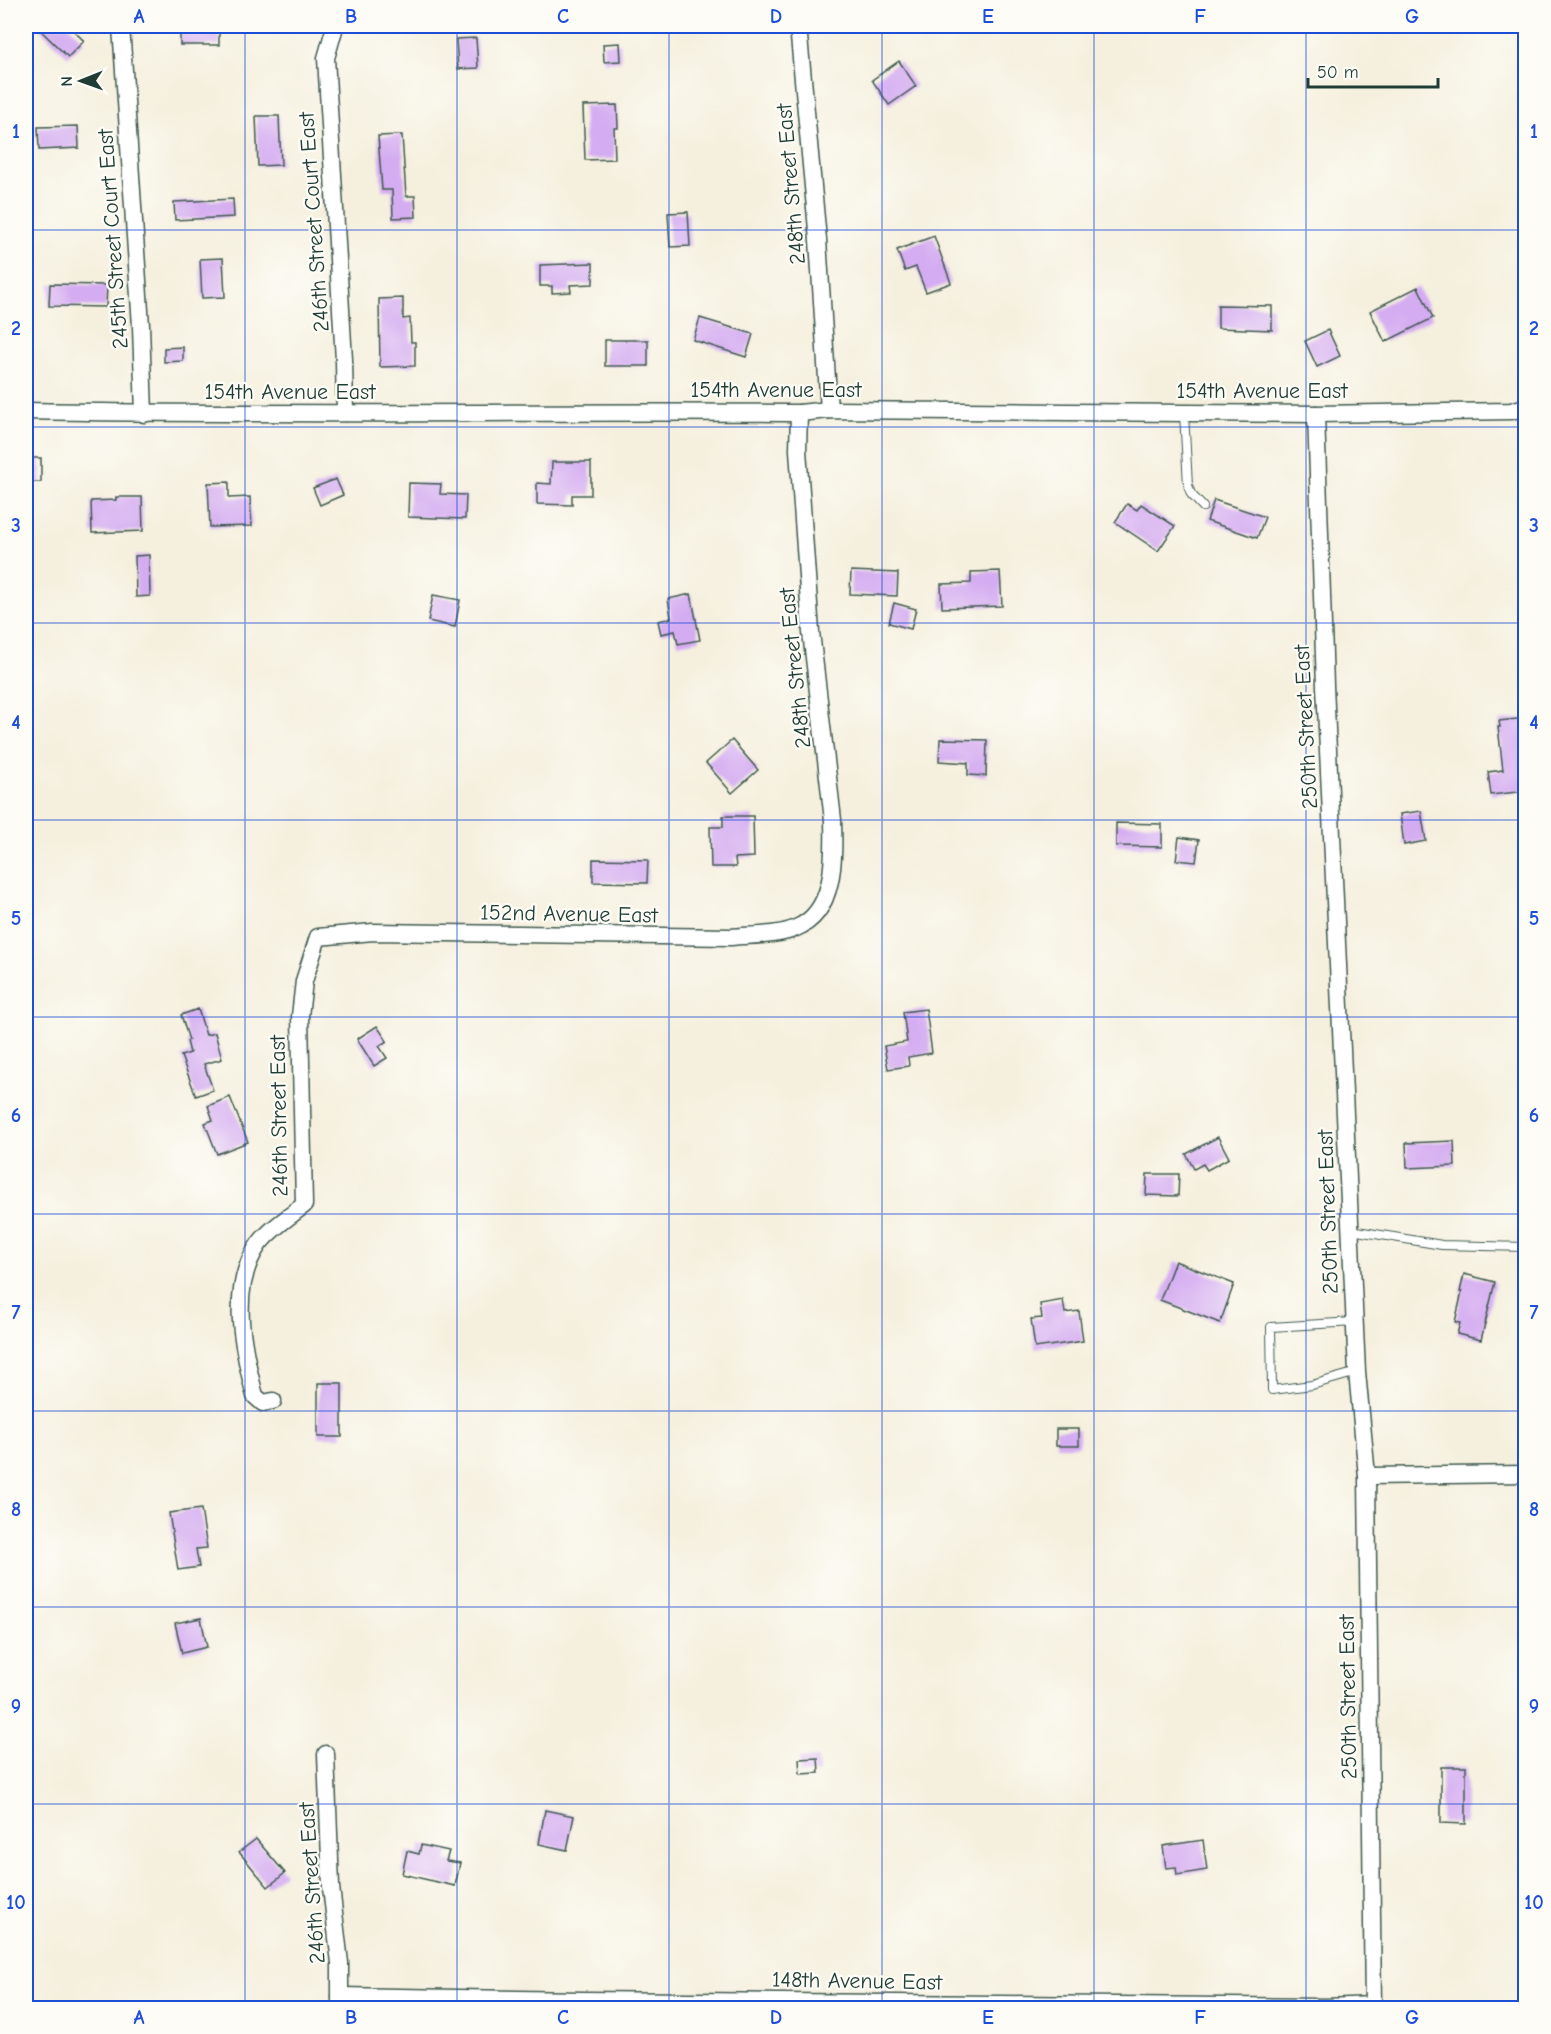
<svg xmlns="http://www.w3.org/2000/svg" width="1551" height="2034" font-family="'Comic Neue',sans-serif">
  <rect width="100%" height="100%" fill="#fdfcf7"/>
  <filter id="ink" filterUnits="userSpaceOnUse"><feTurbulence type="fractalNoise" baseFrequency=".0167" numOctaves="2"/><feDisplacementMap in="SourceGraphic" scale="12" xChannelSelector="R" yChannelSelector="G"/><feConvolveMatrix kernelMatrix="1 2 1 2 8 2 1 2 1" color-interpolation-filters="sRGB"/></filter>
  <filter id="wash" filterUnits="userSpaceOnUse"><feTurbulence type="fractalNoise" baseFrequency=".008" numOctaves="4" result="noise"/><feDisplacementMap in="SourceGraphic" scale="24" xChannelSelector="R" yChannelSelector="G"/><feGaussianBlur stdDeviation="1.35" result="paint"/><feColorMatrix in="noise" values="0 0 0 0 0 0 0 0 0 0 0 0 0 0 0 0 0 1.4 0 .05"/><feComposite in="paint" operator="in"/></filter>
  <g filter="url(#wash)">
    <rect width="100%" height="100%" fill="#f5f0de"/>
    <g id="blocks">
      <g fill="#d4acf1">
        <polygon points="36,26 69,26 84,41 68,57"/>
        <rect x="180" y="26" width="39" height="19"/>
        <polygon points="476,38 478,68 458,69 456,39"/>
        <polygon points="620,43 621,61 604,62 603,44"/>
        <polygon points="899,61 916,86 889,105 872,80"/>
        <polygon points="617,105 618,128 614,128 615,159 585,160 583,106"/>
        <polygon points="256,116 279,116 281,165 258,166"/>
        <polygon points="78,126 79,148 39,150 38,127"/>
        <polygon points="402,135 406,196 415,196 416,217 393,218 392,190 382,190 378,136"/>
        <polygon points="233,199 234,217 175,220 174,202"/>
        <polygon points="688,212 690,246 670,247 668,213"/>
        <polygon points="934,236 951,283 926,292 916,267 905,271 897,250"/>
        <polygon points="223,258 225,297 202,298 200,259"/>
        <polygon points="593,263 593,284 570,285 571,292 552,293 552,286 540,286 540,265"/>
        <polygon points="50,284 107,285 106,307 49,306"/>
        <polygon points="1418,287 1433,318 1385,342 1370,311"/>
        <polygon points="403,298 403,319 410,318 411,342 415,342 415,366 380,367 379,299"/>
        <polygon points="1218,305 1272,306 1272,330 1218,328"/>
        <polygon points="700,318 753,334 746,357 693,340"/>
        <polygon points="1328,330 1340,356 1317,367 1305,341"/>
        <rect x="605" y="340" width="43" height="26"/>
        <polygon points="183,347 183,361 164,362 164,348"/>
        <rect x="26" y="458" width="15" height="24"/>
        <polygon points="552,462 591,462 591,495 572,495 572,505 537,504 537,483 551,484"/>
        <polygon points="336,479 343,495 320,505 313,488"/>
        <polygon points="229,482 229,498 250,497 252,526 210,527 208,483"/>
        <polygon points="409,483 441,484 440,494 466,495 465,519 408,517"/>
        <polygon points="116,497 142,497 143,531 92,533 91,501 116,500"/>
        <polygon points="1214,500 1265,517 1257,538 1207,521"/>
        <polygon points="1127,504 1137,510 1141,504 1175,526 1158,551 1115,522"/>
        <polygon points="149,555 150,596 136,597 135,556"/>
        <polygon points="851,571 898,573 897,596 850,594"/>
        <polygon points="1000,571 1002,606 942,608 941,584 971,583 971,572"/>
        <polygon points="691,594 700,640 678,644 675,631 661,634 658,621 671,618 668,599"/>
        <polygon points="433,595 460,600 455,627 428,621"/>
        <polygon points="894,603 916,609 911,629 889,623"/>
        <polygon points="1526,718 1526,791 1491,795 1488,772 1503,770 1498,727 1500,727 1499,721"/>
        <polygon points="940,739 987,740 986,776 968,775 968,763 939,761"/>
        <polygon points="732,740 758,770 732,793 706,763"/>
        <polygon points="1421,811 1426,841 1404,845 1400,814"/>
        <polygon points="723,816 753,816 754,857 735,858 736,867 711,867 710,827 723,827"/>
        <polygon points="1116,823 1162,824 1162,847 1116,846"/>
        <polygon points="1179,837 1199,840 1196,862 1176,860"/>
        <polygon points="593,859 648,860 647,883 593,882"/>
        <polygon points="198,1009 206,1035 215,1033 222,1059 204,1064 213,1090 196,1096 181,1056 190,1053 187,1041 189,1040 181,1015"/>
        <polygon points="926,1009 932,1053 908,1057 909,1066 888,1069 884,1046 907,1042 903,1012"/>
        <polygon points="377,1026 387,1041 379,1046 387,1058 374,1066 357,1039"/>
        <polygon points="230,1097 248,1142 217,1154 205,1123 213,1120 208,1106"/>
        <polygon points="1218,1137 1229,1158 1207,1170 1203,1164 1194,1169 1186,1154"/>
        <polygon points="1454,1141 1455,1166 1407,1168 1406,1143"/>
        <polygon points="1147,1174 1179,1174 1178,1196 1146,1195"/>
        <polygon points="1175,1261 1234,1284 1220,1323 1160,1300"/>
        <polygon points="1464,1274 1495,1282 1481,1340 1457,1334 1460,1323 1455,1322 1462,1292 1460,1292"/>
        <polygon points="1063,1300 1065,1313 1079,1311 1083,1341 1035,1348 1031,1319 1042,1318 1040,1304"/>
        <rect x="318" y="1383" width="24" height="54"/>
        <rect x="1056" y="1429" width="23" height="17"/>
        <polygon points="201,1509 207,1548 196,1549 199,1567 178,1570 169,1513"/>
        <polygon points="201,1618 207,1647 182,1653 175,1623"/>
        <polygon points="818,1758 819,1773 800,1774 799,1759"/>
        <polygon points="1441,1767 1466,1767 1466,1824 1441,1823"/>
        <polygon points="545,1810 574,1816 567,1850 539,1844"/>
        <polygon points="256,1839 285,1873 268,1887 239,1852"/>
        <polygon points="1203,1840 1207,1870 1177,1875 1176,1867 1166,1868 1163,1846"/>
        <polygon points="421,1845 449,1851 446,1861 460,1863 455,1886 402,1874 407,1851 419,1854"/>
      </g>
    </g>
  </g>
  <g filter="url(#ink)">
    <use href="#blocks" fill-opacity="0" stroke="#3f584e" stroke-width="1.5"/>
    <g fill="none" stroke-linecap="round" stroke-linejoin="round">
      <g stroke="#3f584e" stroke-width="10">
        <g id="lane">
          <polyline points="1184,413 1188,485 1191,494 1203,507"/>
          <polyline points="1351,1230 1442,1245 1526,1247"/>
          <polyline points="1354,1322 1271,1327 1272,1390 1312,1385 1357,1372"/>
        </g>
      </g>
      <g stroke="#3f584e" stroke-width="19">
        <g id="street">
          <polyline points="121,26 141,326 144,414"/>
          <polyline points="798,26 818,240 829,410"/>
          <polyline points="334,30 326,58 344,360 345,413"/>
          <path d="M26 411C283 416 541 411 799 413L829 410 1316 414 1511 411 1522 408 1526 405"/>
          <polyline points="1316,414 1325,686 1357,1372 1367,1476 1373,2008"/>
          <path d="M273 1401 263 1403 255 1396C243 1349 228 1288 259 1244 270 1229 289 1217 304 1205L300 1016 304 981 318 937 373 932 731 937C750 935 779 936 796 928 836 912 834 856 833 820L811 632 798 450 799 413"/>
          <polyline points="1367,1476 1526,1474"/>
          <polyline points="326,1754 331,1887 340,1963 340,2008"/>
          <polyline points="340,1996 582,2000 1326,2007 1373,2005"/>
        </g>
      </g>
      <use href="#lane" stroke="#fff" stroke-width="8"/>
      <use href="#street" stroke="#fff" stroke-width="16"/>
    </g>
  </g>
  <path fill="none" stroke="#1d4ed8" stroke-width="1.5" stroke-opacity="0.55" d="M245 26V2008M457 26V2008M669 26V2008M882 26V2008M1094 26V2008M1306 26V2008M26 230H1526M26 427H1526M26 623H1526M26 820H1526M26 1017H1526M26 1214H1526M26 1411H1526M26 1607H1526M26 1804H1526"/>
  <g text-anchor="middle" stroke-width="4.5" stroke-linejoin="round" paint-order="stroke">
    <g font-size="22" fill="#1f3d34" stroke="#fdfcf7">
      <text transform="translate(790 184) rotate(-95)" y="8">248th Street East</text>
      <text transform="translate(313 222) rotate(-94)" y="8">246th Street Court East</text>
      <text transform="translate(112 239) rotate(-94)" y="8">245th Street Court East</text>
      <text x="776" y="397">154th Avenue East</text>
      <text x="1262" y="398">154th Avenue East</text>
      <text x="290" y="399">154th Avenue East</text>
      <text transform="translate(794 668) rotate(-96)" y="8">248th Street East</text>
      <text transform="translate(1305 727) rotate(-93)" y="8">250th Street East</text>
      <text transform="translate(569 913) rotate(1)" y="8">152nd Avenue East</text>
      <text transform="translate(278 1116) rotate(-91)" y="8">246th Street East</text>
      <text transform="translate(1327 1212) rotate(-92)" y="8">250th Street East</text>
      <text transform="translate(1347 1697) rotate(-91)" y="8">250th Street East</text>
      <text transform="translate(311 1883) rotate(-94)" y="8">246th Street East</text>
      <text transform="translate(857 1980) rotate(1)" y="8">148th Avenue East</text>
    </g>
  </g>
  <rect width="1551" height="2034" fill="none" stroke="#fdfcf7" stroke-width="66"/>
  <g transform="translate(81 81) rotate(269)" stroke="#fdfcf7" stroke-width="4.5" paint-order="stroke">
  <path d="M0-4.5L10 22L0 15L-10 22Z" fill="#1f3d34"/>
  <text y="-9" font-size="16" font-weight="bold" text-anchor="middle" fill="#1f3d34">N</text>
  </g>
  <path d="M1308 78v9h130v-9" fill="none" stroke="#1f3d34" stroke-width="3"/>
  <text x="1317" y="78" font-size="18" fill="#1f3d34" stroke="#fdfcf7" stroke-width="4.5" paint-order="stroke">50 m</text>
  <rect x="33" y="33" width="1485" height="1968" fill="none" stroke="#1d4ed8" stroke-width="2"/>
  <g font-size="20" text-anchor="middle" font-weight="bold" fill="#1d4ed8">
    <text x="139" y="23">A</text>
    <text x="351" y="23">B</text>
    <text x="563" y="23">C</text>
    <text x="776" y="23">D</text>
    <text x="988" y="23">E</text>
    <text x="1200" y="23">F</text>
    <text x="1412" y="23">G</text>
    <text x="16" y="138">1</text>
    <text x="1534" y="138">1</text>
    <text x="16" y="335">2</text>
    <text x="1534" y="335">2</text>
    <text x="16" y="532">3</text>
    <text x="1534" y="532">3</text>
    <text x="16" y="729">4</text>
    <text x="1534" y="729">4</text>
    <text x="16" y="925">5</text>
    <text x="1534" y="925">5</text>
    <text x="16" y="1122">6</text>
    <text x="1534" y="1122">6</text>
    <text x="16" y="1319">7</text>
    <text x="1534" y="1319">7</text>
    <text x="16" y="1516">8</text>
    <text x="1534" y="1516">8</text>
    <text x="16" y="1713">9</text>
    <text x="1534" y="1713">9</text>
    <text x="16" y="1909">10</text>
    <text x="1534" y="1909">10</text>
    <text x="139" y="2024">A</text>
    <text x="351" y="2024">B</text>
    <text x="563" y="2024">C</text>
    <text x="776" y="2024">D</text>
    <text x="988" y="2024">E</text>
    <text x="1200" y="2024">F</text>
    <text x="1412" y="2024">G</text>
  </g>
</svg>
